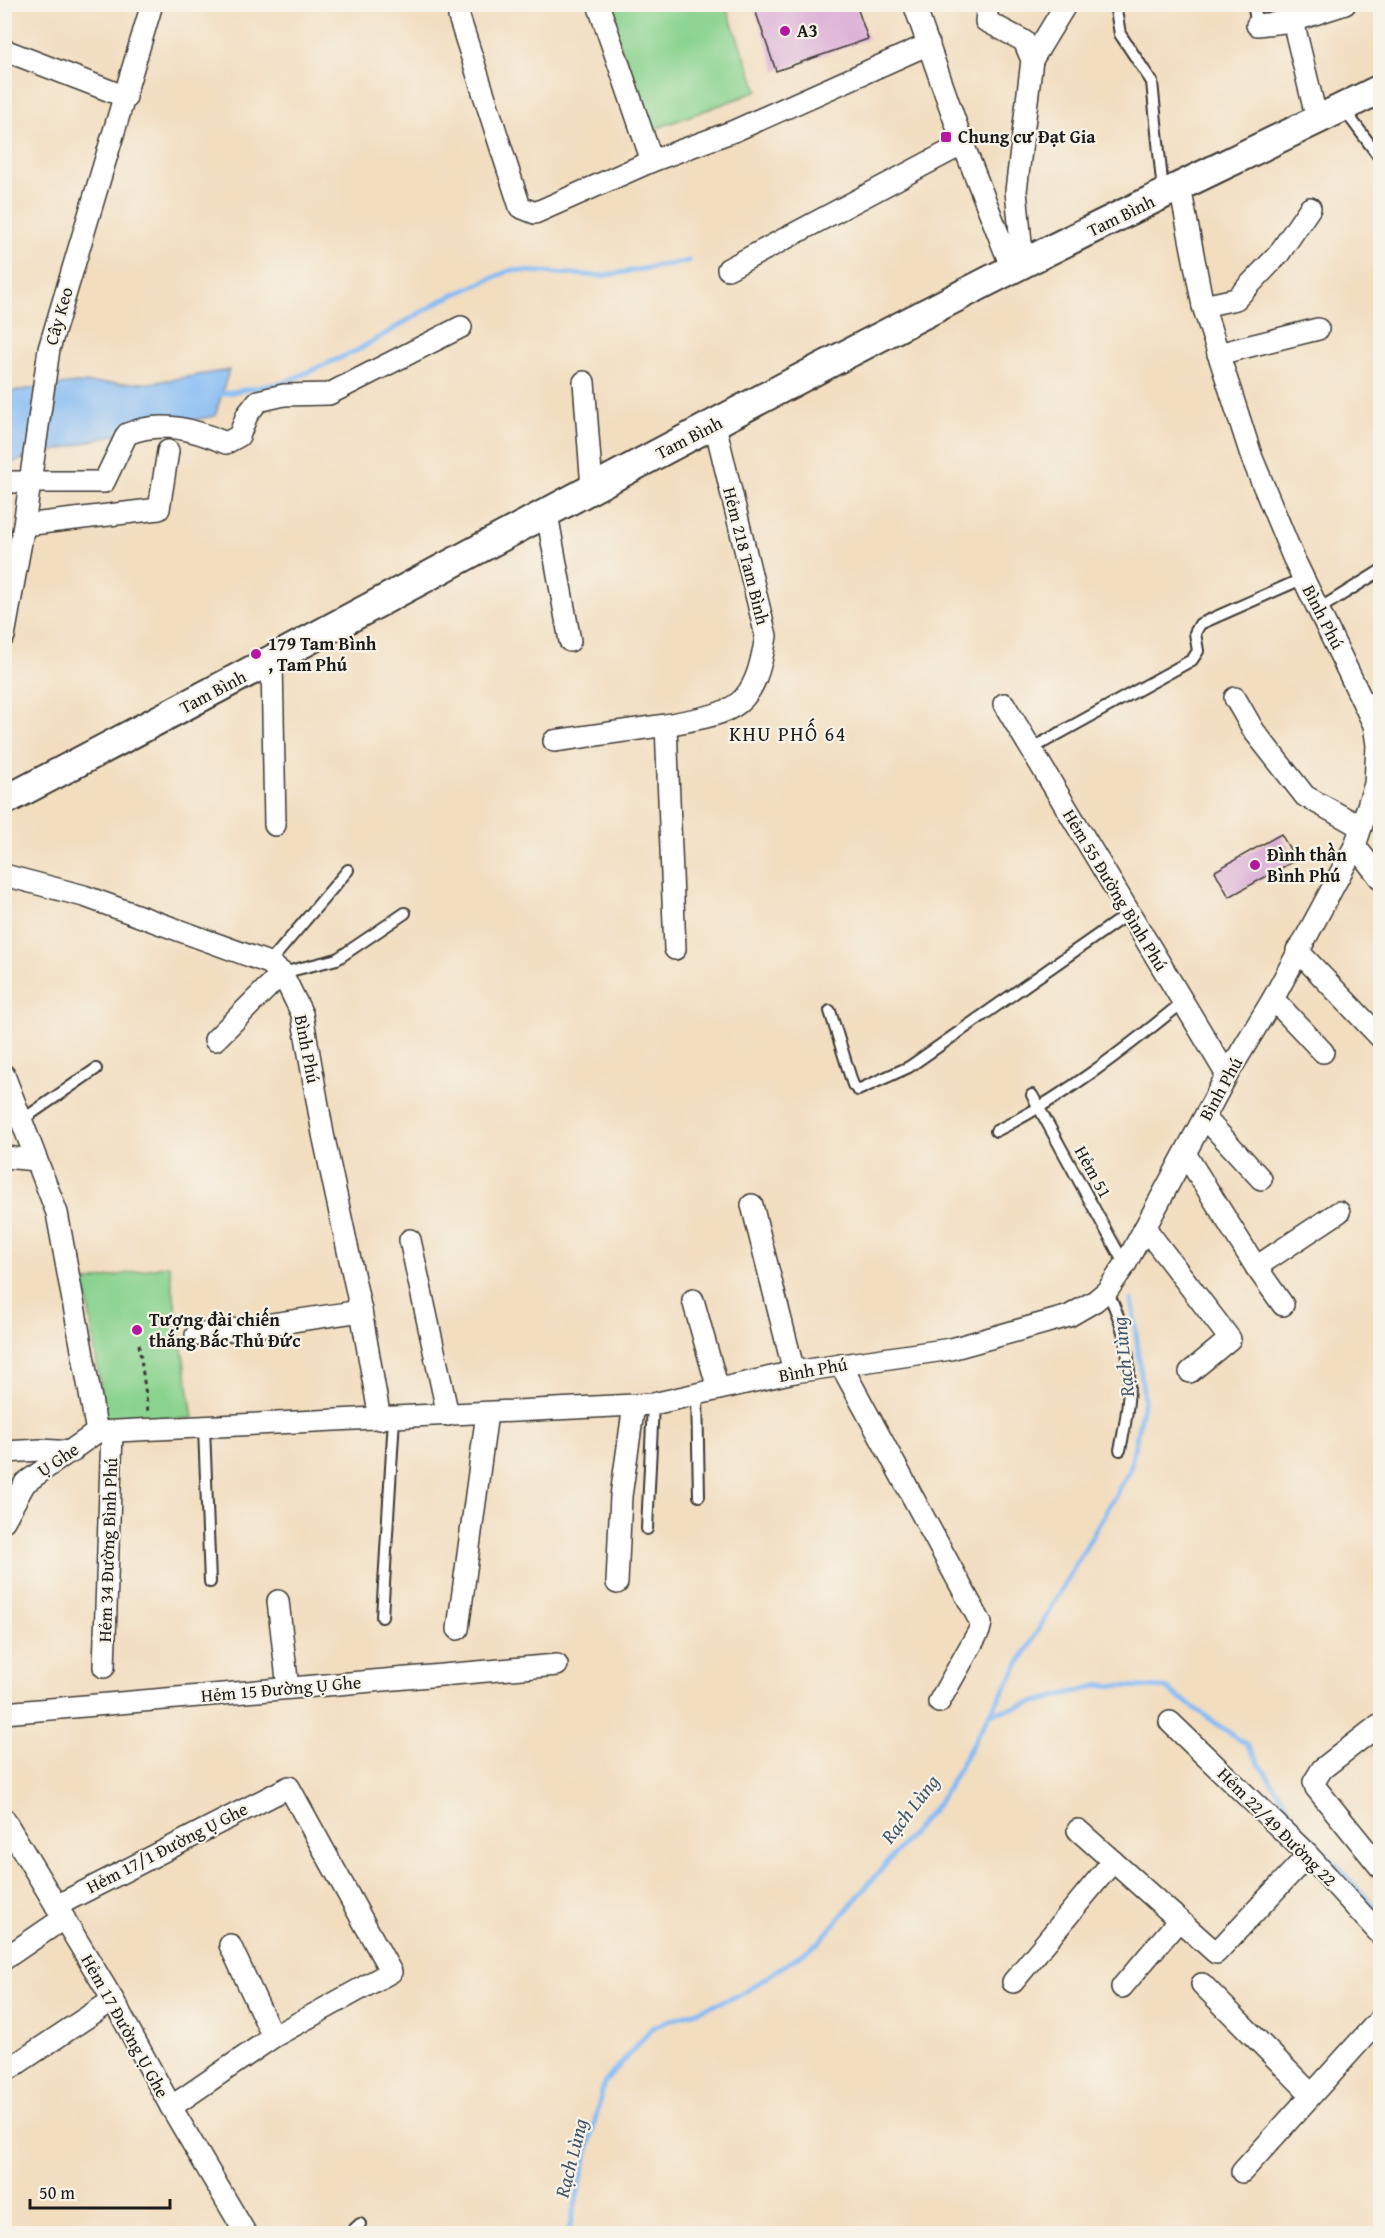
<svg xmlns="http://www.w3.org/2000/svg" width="1385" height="2238" font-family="'Gentium Book Plus',serif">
  <rect width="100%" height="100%" fill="#f7f3e8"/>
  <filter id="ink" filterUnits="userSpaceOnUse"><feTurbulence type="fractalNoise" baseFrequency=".0167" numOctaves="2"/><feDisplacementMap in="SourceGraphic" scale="12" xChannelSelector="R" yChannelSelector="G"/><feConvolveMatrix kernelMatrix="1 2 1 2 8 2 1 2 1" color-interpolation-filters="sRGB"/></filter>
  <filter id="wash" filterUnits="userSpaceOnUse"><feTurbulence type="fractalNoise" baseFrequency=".008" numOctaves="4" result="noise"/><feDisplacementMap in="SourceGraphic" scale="24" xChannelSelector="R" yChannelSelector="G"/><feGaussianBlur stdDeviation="1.35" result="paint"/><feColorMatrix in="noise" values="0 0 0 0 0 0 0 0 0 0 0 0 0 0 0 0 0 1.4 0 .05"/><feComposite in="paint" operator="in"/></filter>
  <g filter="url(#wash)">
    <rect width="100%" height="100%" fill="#f2ddbf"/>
    <g fill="#8ad38f" stroke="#537856" stroke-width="1.5">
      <polygon points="605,5 725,5 758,91 652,130"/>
      <polygon points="169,1265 193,1418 112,1424 105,1420 85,1282"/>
    </g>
    <polygon fill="#85bbf4" stroke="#506c88" stroke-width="1.5" points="229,370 215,416 114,435 5,464 5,392 76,383 150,383"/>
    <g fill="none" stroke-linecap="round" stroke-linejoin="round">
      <g stroke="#85bbf4" stroke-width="5">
        <polyline points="216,395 283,383 358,350 442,300 511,270 602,276 689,261"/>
        <polyline points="990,1714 1101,1685 1166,1688 1247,1745 1302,1828 1380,1912"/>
        <polyline points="568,2234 604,2083 653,2027 740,1995 818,1943 940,1801 1130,1470 1144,1399 1132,1300"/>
      </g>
    </g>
    <g id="blocks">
      <g fill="#d9a9d5">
        <polygon points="753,4 856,4 868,39 776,71"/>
        <polygon points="1281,834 1296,860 1229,897 1215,871"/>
      </g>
    </g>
  </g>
  <g filter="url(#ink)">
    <use href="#blocks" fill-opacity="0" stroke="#3c3934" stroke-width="1.5"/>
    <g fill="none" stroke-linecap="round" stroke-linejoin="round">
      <g stroke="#3c3934" stroke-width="14">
        <g id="service">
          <polyline points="1115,4 1120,34 1152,82 1163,192"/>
          <polyline points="1253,4 1257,25"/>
          <polyline points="1343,108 1380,158"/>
          <polyline points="1319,609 1380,571"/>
          <polyline points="1031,749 1192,660 1198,651 1195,633 1200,624 1304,578"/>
          <polyline points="269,963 348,870"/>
          <polyline points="282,973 337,959 405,913"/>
          <polyline points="830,1011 853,1085 858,1090 909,1067 1129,913"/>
          <polyline points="1032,1095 1125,1265"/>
          <polyline points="22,1120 96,1069"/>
          <path d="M996 1131C1064 1097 1124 1050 1183 1002"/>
          <path d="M1107 1291C1135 1346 1133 1391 1120 1450"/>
          <polyline points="697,1394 699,1496"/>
          <polyline points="204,1428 210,1582"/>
          <polyline points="647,1529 653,1404"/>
          <polyline points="382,1617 394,1418"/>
          <polyline points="349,2234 360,2224"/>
        </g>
      </g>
      <g stroke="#3c3934" stroke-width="24">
        <g id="minor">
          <polyline points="598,4 652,161"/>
          <polyline points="914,4 963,144 1012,269"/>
          <polyline points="988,4 986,21 1024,41 1032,60 1016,191 1023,264"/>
          <polyline points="459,17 520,207 535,213 652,161 734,131 929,44"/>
          <polyline points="1257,25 1293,21"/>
          <polyline points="4,50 126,97"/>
          <polyline points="1032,60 1066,4"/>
          <polyline points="1317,120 1293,21 1345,4"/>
          <polyline points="728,269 963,144"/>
          <polyline points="1203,306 1236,299 1278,255 1310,208"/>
          <polyline points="1218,354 1318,329"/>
          <polyline points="584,382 592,488"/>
          <path d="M4 482H104L127 434C161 420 193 429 226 443L239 436 247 415 258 401 284 395 329 394 461 327"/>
          <polyline points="547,514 570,641"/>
          <polyline points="24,525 159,509 168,451"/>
          <polyline points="4,636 24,525 49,349 152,4"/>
          <polyline points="272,661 275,825"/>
          <polyline points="1235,698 1254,731 1305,796 1361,827"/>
          <polyline points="1004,704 1227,1075"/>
          <polyline points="554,741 666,725"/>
          <polyline points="1355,846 1380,878"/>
          <polyline points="4,875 84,896 269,963 282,973 302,1014 323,1134 361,1311 380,1419"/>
          <path d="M675 949 666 725C734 712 754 712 766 636L715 425"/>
          <polyline points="1297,950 1380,1037"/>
          <polyline points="1273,999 1323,1052"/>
          <polyline points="215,1040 282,973"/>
          <polyline points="4,1075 57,1213 97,1432"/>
          <polyline points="1205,1118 1261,1179"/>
          <polyline points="1186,1155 1256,1267 1283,1305"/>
          <polyline points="4,1157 36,1160"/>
          <polyline points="752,1205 794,1372"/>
          <polyline points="1145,1228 1230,1339 1190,1372"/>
          <polyline points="410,1240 448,1415"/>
          <polyline points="1256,1267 1339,1212"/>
          <polyline points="693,1300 718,1389"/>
          <polyline points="196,1335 361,1311"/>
          <polyline points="841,1365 981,1623 979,1631 939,1702"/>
          <polyline points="97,1432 653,1404 794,1372 951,1349 1069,1316 1095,1301 1107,1291 1125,1265 1227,1075 1273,999 1355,846 1375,784 1377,745 1374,725 1293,557 1252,458 1203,306 1180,187"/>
          <polyline points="4,1452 41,1450 72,1452"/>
          <polyline points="4,1521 25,1483 97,1432"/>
          <polyline points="617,1583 621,1496 634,1405"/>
          <polyline points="278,1601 288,1688"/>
          <polyline points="458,1629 487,1413"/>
          <polyline points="104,1667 112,1432"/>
          <polyline points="4,1713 557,1665"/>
          <polyline points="1170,1722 1308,1855 1380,1934"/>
          <polyline points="1380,1724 1322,1769 1314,1782 1316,1788 1380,1867"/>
          <polyline points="4,1819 113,2000 171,2107 246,2234"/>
          <polyline points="1078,1830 1216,1953 1308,1855"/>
          <polyline points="56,1906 289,1787 391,1972 273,2037 171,2107"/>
          <polyline points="230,1945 273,2037"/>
          <polyline points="4,1959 64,1918"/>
          <polyline points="1013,1982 1113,1861"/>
          <polyline points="1202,1984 1311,2094"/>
          <polyline points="1122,1987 1179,1920"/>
          <polyline points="6,2071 113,2000"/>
          <polyline points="1242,2172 1380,2019"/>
        </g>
      </g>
      <g stroke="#3c3934" stroke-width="32">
        <path id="secondary" d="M4 801C340 626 672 442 1010 270 1132 208 1257 150 1380 89"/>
      </g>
      <polyline stroke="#3c3934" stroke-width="3" stroke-dasharray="4.5 4.5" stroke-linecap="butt" points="139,1344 148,1411"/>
      <use href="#service" stroke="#fff" stroke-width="10"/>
      <use href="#minor" stroke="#fff" stroke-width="21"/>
      <use href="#secondary" stroke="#fff" stroke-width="28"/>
    </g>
  </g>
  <g fill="#b5179e" stroke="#f7f3e8" stroke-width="2">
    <circle cx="785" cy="31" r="6"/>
    <rect x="940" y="131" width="12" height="12" rx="3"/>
    <circle cx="256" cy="654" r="6"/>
    <circle cx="1255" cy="865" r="6"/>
    <circle cx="137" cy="1330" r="6"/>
  </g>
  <g text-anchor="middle" stroke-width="4.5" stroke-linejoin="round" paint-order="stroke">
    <g font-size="18" font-weight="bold" fill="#1c1c1c" stroke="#f7f3e8" text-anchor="start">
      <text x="797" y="37">A3</text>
      <text x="958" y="143">Chung cư Đạt Gia</text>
      <text x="268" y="650">179 Tam Bình<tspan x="268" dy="21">, Tam Phú</tspan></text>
      <text x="1267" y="861">Đình thần<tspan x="1267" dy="21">Bình Phú</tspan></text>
      <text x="149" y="1326">Tượng đài chiến<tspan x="149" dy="21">thắng Bắc Thủ Đức</tspan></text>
    </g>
    <g font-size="18" fill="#1c1c1c" stroke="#f7f3e8">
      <text transform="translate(1121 216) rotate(-26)" y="6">Tam Bình</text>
      <text transform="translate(59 316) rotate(-74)" y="6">Cây Keo</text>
      <text transform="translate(689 438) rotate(-27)" y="6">Tam Bình</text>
      <text transform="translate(746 556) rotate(76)" y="6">Hẻm 218 Tam Bình</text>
      <text transform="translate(1323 617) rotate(63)" y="6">Bình Phú</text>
      <text transform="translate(213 692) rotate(-28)" y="6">Tam Bình</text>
      <text transform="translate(1115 890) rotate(59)" y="6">Hẻm 55 Đường Bình Phú</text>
      <text transform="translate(307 1049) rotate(79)" y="6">Bình Phú</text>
      <text transform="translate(1221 1089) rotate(-61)" y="6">Bình Phú</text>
      <text transform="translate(1093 1172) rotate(61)" y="6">Hẻm 51</text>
      <text transform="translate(813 1370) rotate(-10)" y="6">Bình Phú</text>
      <text transform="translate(58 1460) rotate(-34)" y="6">Ụ Ghe</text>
      <text transform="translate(108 1550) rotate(-88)" y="6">Hẻm 34 Đường Bình Phú</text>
      <text transform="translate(281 1689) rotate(-5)" y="6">Hẻm 15 Đường Ụ Ghe</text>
      <text transform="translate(1277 1827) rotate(45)" y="6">Hẻm 22/49 Đường 22</text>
      <text transform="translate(167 1848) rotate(-27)" y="6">Hẻm 17/1 Đường Ụ Ghe</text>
      <text transform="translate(125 2026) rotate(61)" y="6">Hẻm 17 Đường Ụ Ghe</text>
    </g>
    <g font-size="20" letter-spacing="1.5" fill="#1c1c1c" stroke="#f7f3e8">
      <text x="788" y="741">KHU PHỐ 64</text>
    </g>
    <g font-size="20" font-style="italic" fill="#415468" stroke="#f7f3e8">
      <text transform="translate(1123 1357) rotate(-96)" y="7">Rạch Lùng</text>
      <text transform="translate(910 1809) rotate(-52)" y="7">Rạch Lùng</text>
      <text transform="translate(571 2158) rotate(-76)" y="7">Rạch Lùng</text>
    </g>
  </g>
  <rect width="1385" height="2238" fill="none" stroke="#f7f3e8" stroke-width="24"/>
  <path d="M30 2199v9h140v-9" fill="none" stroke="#1c1c1c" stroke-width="3"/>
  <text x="39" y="2199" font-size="18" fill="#1c1c1c" stroke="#f7f3e8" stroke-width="4.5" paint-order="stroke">50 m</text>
</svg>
